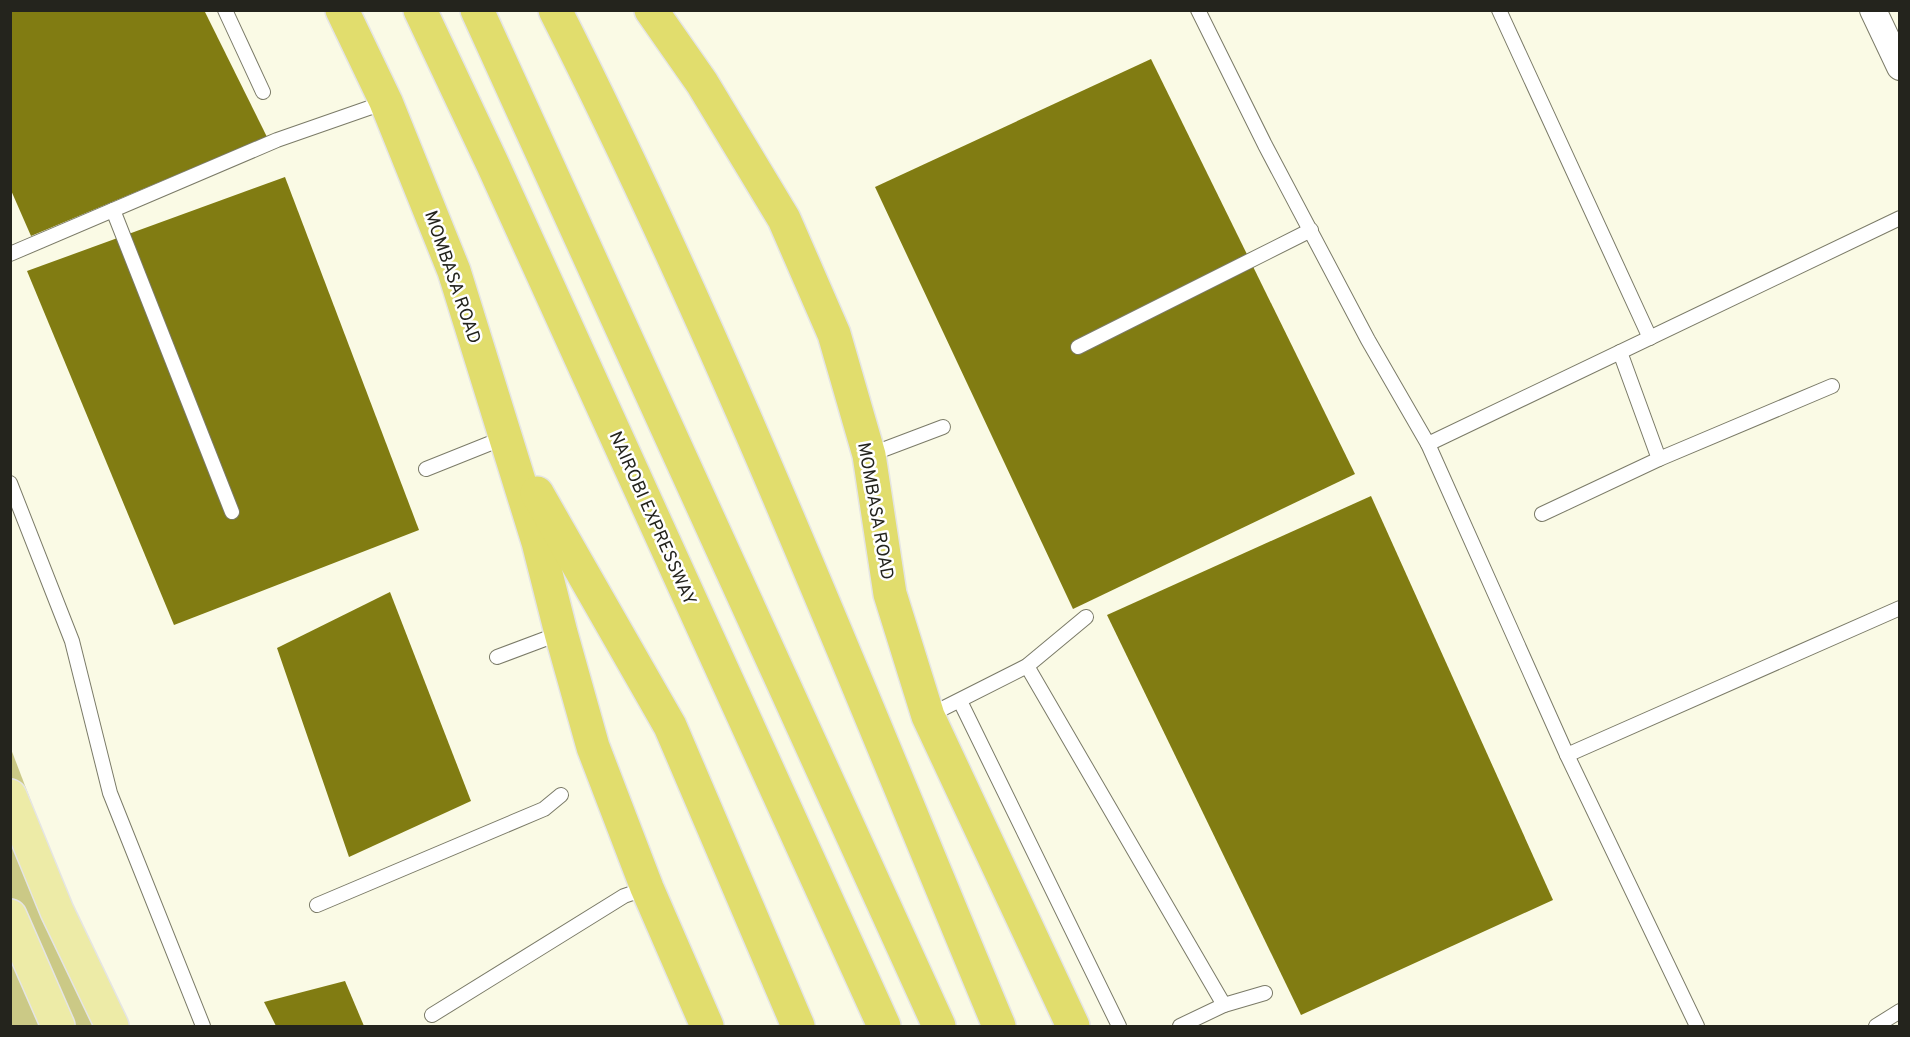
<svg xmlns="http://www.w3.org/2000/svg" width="1910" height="1037" font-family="Overpass,sans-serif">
  <rect width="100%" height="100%" fill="#fafae5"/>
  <polygon fill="#cbc986" points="11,749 117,1026 11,1026"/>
  <g fill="#817c12">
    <polygon points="10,10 204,10 267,137 31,236 10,188"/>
    <polygon points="1151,59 1355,474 1073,609 875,187"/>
    <polygon points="285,177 419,530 174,625 27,271"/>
    <polygon points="1371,496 1553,900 1301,1015 1107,615"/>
    <polygon points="390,592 471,801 349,857 277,648"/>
    <polygon points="345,981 364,1026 276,1026 264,1002"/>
  </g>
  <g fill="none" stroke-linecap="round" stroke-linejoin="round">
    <g stroke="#7b7b68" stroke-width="16">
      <g id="lane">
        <polyline points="225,10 263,92"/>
        <polyline points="1198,10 1265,145 1368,340 1428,444 1567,755 1697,1026"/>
        <polyline points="1499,10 1650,338"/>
        <polyline points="113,210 232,512"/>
        <polyline points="10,254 277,140 386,102"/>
        <polyline points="1078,347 1311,230"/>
        <polyline points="1620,352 1659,459"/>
        <polyline points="1428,444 1900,218"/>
        <polyline points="869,455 943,427"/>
        <polyline points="426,469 506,437"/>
        <polyline points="10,483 72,641 110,793 203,1026"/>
        <polyline points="1542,514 1659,459 1832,386"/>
        <polyline points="497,657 561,633"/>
        <polyline points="1027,666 1224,1005"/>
        <polyline points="960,701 1119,1026"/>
        <polyline points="928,716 1027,666 1086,617"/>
        <polyline points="1567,755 1900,608"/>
        <polyline points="317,905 544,809 561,795"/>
        <polyline points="432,1015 624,896 647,888"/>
        <polyline points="1180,1026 1224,1005 1265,993"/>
        <polyline points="1876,1026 1900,1011"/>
      </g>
    </g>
    <g stroke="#7b7b68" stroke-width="28">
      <polyline id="street" points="1873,10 1900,67"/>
    </g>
    <g stroke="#e5e5e4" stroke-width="36">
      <g id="primary">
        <polyline points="10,796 57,911 112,1026"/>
        <polyline points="10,916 58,1026"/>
      </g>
    </g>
    <g stroke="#e5e5e4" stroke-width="36">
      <g id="highway">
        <polyline points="342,10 386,102 454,271 538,542 561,633 593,747 647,888 707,1026"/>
        <polyline points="420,10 493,165 884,1026"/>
        <polyline points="477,10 939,1026"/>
        <path d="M555 10C722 340 857 686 999 1026"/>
        <polyline points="651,10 702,83 784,219 834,334 869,455 890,594 928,716 1073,1026"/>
        <polyline points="537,493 670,726 798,1026"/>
      </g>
    </g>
    <use href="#lane" stroke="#fff" stroke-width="14"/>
    <use href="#street" stroke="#fff" stroke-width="26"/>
    <use href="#primary" stroke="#edeba7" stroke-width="33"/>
    <use href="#highway" stroke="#e1dd6d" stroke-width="33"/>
  </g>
  <g text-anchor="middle" stroke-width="5" stroke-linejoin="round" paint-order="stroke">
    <g font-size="18" fill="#24241d" stroke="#fff">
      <text transform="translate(453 277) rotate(71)" y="6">MOMBASA ROAD</text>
      <text transform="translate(876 511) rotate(80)" y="6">MOMBASA ROAD</text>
      <text transform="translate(653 518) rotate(66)" y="6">NAIROBI EXPRESSWAY</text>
    </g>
  </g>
  <rect width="1910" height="1037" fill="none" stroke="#24241d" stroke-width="24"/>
</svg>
